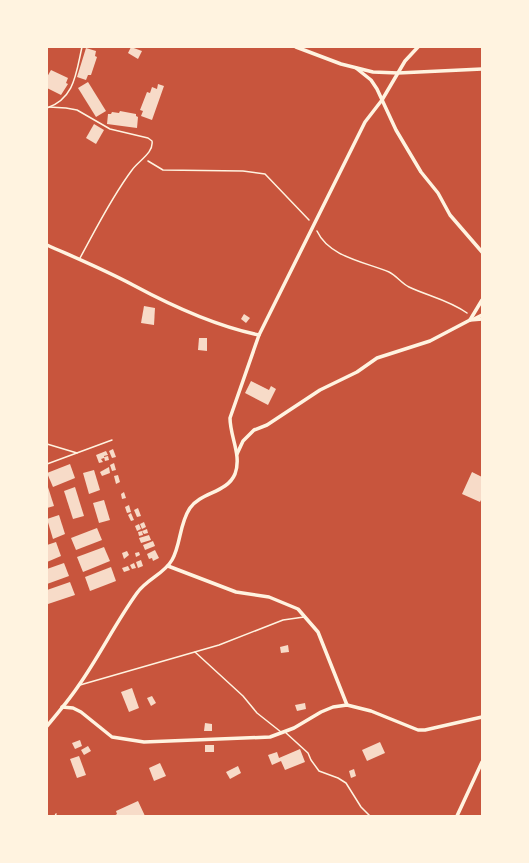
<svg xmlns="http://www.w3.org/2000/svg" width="529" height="863" font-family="Signika,sans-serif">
  <rect width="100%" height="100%" fill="#c8553d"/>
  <g fill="#f7dbc8">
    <polygon points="131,47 142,51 138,59 128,53"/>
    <polygon points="86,48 96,51 95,56 97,57 91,75 88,75 86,80 77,77"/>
    <polygon points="51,70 68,78 66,83 68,84 61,95 47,88 47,77"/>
    <polygon points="88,82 106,111 96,117 78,88"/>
    <polygon points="158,84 164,86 152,120 141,116 143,111 140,110 147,92 150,93 152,87 157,89"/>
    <polygon points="120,111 136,114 136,116 138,117 137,128 107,124 108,114 111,114 112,112 119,113"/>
    <polygon points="94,124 104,130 96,144 86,138"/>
    <polygon points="144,306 155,308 154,325 141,323"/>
    <polygon points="244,314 250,318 246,323 241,319"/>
    <polygon points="199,338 207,338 207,351 198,350"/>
    <polygon points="251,381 269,390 271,386 276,389 268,405 245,393"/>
    <polygon points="113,449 116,457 112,458 109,451"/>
    <polygon points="106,451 108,455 104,456 104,458 101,459 103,462 99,463 96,455"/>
    <polygon points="108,456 109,460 105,461 104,457"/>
    <polygon points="114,463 116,470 112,471 110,465"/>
    <polygon points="70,464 75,478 53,487 47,473"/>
    <polygon points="109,467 110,473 102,476 100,472"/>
    <polygon points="94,470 100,490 89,494 83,473"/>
    <polygon points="472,472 482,477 482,498 480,502 462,494"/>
    <polygon points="118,475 120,482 116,484 114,476"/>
    <polygon points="47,484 54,506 47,508"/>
    <polygon points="75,487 84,516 73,519 64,491"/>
    <polygon points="124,492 126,498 122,499 121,494"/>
    <polygon points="104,500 110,520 99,523 93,503"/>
    <polygon points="129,505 131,512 127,513 125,507"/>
    <polygon points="138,508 141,516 137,517 134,510"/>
    <polygon points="131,513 134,520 131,521 128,515"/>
    <polygon points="59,515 65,534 53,539 47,519"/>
    <polygon points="144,522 146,527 142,529 140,524"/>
    <polygon points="139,524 141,529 137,531 135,526"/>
    <polygon points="97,528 102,540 76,550 71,538"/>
    <polygon points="147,529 148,533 144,534 142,531"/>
    <polygon points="142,531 143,535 139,536 138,532"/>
    <polygon points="149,535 151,540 141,543 139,538"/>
    <polygon points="153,541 155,546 145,550 143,545"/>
    <polygon points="56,542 61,556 47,562 47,545"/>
    <polygon points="104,547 110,561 83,572 77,557"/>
    <polygon points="155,550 159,558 153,561 152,558 149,559 147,554"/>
    <polygon points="127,551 129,555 124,559 122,553"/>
    <polygon points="139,552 140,555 136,557 135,553"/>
    <polygon points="141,560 143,566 138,568 136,562"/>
    <polygon points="64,563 69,576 47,584 47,569"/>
    <polygon points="134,563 136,568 132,569 130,565"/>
    <polygon points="128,566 130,570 124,572 122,568"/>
    <polygon points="111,567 116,581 90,591 85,577"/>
    <polygon points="70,582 75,595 48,604 47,590"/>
    <polygon points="288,645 289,652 281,653 280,647"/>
    <polygon points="132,688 139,708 129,712 121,692"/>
    <polygon points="152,696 156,703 151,706 147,698"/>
    <polygon points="305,703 306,709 297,711 295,705"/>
    <polygon points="205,723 212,724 212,731 204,731"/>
    <polygon points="80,740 82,746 75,749 72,743"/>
    <polygon points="380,742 385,753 367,761 362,750"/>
    <rect x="205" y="745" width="9" height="7"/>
    <polygon points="88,746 91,751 84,755 81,750"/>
    <polygon points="300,749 305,762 285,770 281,761 272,765 268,755 277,752 279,758"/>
    <polygon points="79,756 86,775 77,778 70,759"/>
    <polygon points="160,763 166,776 154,781 149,768"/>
    <polygon points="238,766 241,773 230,779 226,772"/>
    <polygon points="354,769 356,776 351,778 349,771"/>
    <polygon points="138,801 145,816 114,816 117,814 116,811"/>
  </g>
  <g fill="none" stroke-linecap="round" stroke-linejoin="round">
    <g stroke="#fff3e0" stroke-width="1.5">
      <polyline points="148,161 163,170 243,171 265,174 309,220"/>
      <path d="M317 231C329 257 365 262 389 272 397 276 401 283 409 287 428 296 449 300 467 313"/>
      <polyline points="55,816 56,814"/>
    </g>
    <g stroke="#fff3e0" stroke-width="1.5">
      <path d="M49 107 66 108 77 110 110 129 148 138 152 141C154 153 138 161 132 170 111 198 96 229 80 258"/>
      <path d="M47 108C75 98 76 73 82 47"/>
      <polyline points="47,444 77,453"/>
      <polyline points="47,464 112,440"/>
      <polyline points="195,652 243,696 257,713 281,732"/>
      <polyline points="80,685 219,645 283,620 304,617"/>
      <polyline points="285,732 308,753 311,760 319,771 338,778 346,783 361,807 370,816"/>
    </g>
    <g stroke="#fff3e0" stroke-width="3.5">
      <polyline points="296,47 341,64 373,72 398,73 482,69"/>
      <polyline points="356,68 371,80 377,89 396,130 421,172 438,193 450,215 482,252"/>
      <path d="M47 245C76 258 105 270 133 285 172 306 215 326 259 335"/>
      <polyline points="474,319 482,315"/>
      <polyline points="470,320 482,300"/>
      <polyline points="237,454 243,441 254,430 267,425 320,390 357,372 377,358 430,341 470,320 482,319"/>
      <polyline points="168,566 236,592 269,597 298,609 318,632 347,705"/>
      <polyline points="62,707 73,708 81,712 112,737 144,742 270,737 294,728 321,712 333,707 347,705 371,711 418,730 425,730 482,717"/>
      <path d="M47 726C58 713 69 700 79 685 100 655 116 622 137 593 147 579 164 574 172 560 181 545 179 524 190 508 201 492 227 493 235 474 242 455 230 437 230 418L259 335 365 122 382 100 405 61 418 47"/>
      <polyline points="457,816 482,762"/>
    </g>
  </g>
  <rect width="529" height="863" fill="none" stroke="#fff3e0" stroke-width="96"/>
</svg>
